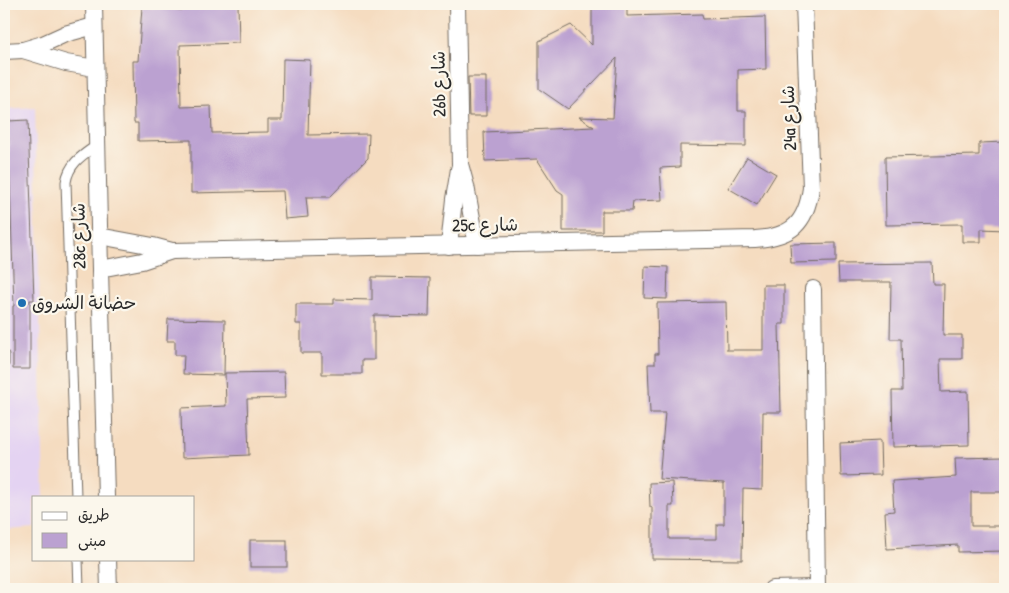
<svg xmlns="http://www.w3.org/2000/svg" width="1009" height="593" font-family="'Patrick Hand','Playpen Sans Arabic',sans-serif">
  <rect width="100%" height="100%" fill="#fbf7ec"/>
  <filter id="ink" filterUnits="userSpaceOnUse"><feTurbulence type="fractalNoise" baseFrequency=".02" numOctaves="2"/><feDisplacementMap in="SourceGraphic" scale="10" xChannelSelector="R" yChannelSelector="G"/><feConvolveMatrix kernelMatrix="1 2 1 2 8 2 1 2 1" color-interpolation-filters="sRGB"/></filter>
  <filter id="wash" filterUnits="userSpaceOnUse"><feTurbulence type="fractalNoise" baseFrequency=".0096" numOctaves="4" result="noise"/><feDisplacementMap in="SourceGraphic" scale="20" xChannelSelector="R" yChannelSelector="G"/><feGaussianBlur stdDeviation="1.12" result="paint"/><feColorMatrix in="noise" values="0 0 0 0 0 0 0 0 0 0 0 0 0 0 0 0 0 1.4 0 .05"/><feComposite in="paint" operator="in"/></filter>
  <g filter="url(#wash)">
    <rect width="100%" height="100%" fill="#f5dcc0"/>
    <polygon fill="#e4d3f2" points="35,107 44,497 34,497 34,528 4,530 4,109"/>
    <g id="blocks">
      <g fill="#bba1d1">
        <polygon points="182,4 238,4 239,43 180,45 181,107 211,106 212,133 268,132 268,120 282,120 283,59 310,60 308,135 369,134 368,158 330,197 306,197 308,217 285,219 283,191 191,193 191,140 138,141 138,123 134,123 133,61 138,61 142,7 182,10"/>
        <polygon points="592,4 627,4 627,16 702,14 703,19 765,17 766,69 738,70 738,111 746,111 746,146 680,145 680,167 660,168 662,200 633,201 632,211 602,211 602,231 563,231 563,194 557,190 537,159 485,161 484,132 594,127 579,117 613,118 617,58 568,109 539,89 539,41 571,25 592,45"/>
        <polygon points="468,77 486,77 486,116 469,116"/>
        <polygon points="28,120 34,300 30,300 30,369 13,369 13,306 14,306 8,121"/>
        <polygon points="1005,142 1005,230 981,229 981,242 962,242 962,224 886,225 885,157 979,155 979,143"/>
        <polygon points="747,157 776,174 757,205 728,188"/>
        <polygon points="836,243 836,262 791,263 790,244"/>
        <polygon points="932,263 933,284 944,284 943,335 962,335 962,359 940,359 941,392 968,391 969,445 893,447 892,391 902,391 901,339 890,339 891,282 839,282 838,264"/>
        <polygon points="645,266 668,267 667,299 644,298"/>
        <polygon points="372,277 430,278 429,316 374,315 374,360 362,360 362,374 322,374 322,353 301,353 301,324 296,324 296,304 334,304 334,299 372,300"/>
        <polygon points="763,285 784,285 784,324 779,324 781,412 763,412 762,490 743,489 742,560 652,559 652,507 650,507 649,483 672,482 673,506 669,506 669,539 717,539 717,524 724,524 724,483 659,479 665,413 650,413 648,364 655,364 655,354 658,354 657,303 726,302 727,350 763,350"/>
        <polygon points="168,319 225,320 224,375 183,374 184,355 175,355 175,341 167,341"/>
        <polygon points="284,372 285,398 247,399 249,455 182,458 181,408 226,406 225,373"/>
        <polygon points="880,441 881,475 841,476 840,443"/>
        <polygon points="1005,457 1005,492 971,492 971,526 1005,526 1005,551 958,552 958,545 887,549 885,512 894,511 892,481 956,477 955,458"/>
        <rect x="250" y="540" width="37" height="27"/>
      </g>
    </g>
  </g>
  <g filter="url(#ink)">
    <use href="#blocks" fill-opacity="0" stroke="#72695f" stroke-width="1"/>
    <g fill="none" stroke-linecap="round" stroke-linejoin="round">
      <g stroke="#72695f" stroke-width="11">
        <g id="service">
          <polyline points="4,355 4,364"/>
          <path d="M76 497 66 182C69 163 83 155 97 145"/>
          <polyline points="78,559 79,589"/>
        </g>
      </g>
      <g stroke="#72695f" stroke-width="18">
        <g id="minor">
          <polyline points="94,4 100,269 106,497"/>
          <polyline points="457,4 460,164 466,186 477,245"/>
          <polyline points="23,50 66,63 95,68"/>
          <polyline points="4,51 23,50 43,44 65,34 94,26"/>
          <path d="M99 236 153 246 172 251 755 239C791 237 806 224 811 188L804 4"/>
          <polyline points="449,246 454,199 459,169"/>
          <polyline points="100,269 142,261 172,251"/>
          <polyline points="813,289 817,589"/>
          <polyline points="108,559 109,589"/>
          <polyline points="772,589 817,588"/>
        </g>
      </g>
      <use href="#service" stroke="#fff" stroke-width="9"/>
      <use href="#minor" stroke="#fff" stroke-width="16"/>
    </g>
  </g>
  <circle fill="#1f6fb2" stroke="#fbf7ec" stroke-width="2" cx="22" cy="303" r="5"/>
  <g text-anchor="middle" stroke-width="4.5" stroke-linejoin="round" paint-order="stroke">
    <g font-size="18" fill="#2b2b2b" stroke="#fbf7ec">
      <text transform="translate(439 84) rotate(-91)" y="6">26b شارع</text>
      <text transform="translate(789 118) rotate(-92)" y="6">24a شارع</text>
      <text transform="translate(485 225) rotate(-1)" y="6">25c شارع</text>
      <text transform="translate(79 236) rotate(-91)" y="6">28c شارع</text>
    </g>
    <g font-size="18" fill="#2b2b2b" stroke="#fbf7ec" text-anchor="start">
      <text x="32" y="309">حضانة الشروق</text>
    </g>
  </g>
  <rect width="1009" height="593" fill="none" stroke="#fbf7ec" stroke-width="20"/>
  <rect x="32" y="496" width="162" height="65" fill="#fbf7ec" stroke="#a8a59f"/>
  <rect x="42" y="512" width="25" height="8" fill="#ffffff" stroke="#a8a59f"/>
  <text x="78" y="520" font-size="15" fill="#2b2b2b">طريق</text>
  <rect x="42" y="533" width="25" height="15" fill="#bba1d1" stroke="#a8a59f"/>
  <text x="78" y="546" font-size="15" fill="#2b2b2b">مبنى</text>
</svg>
